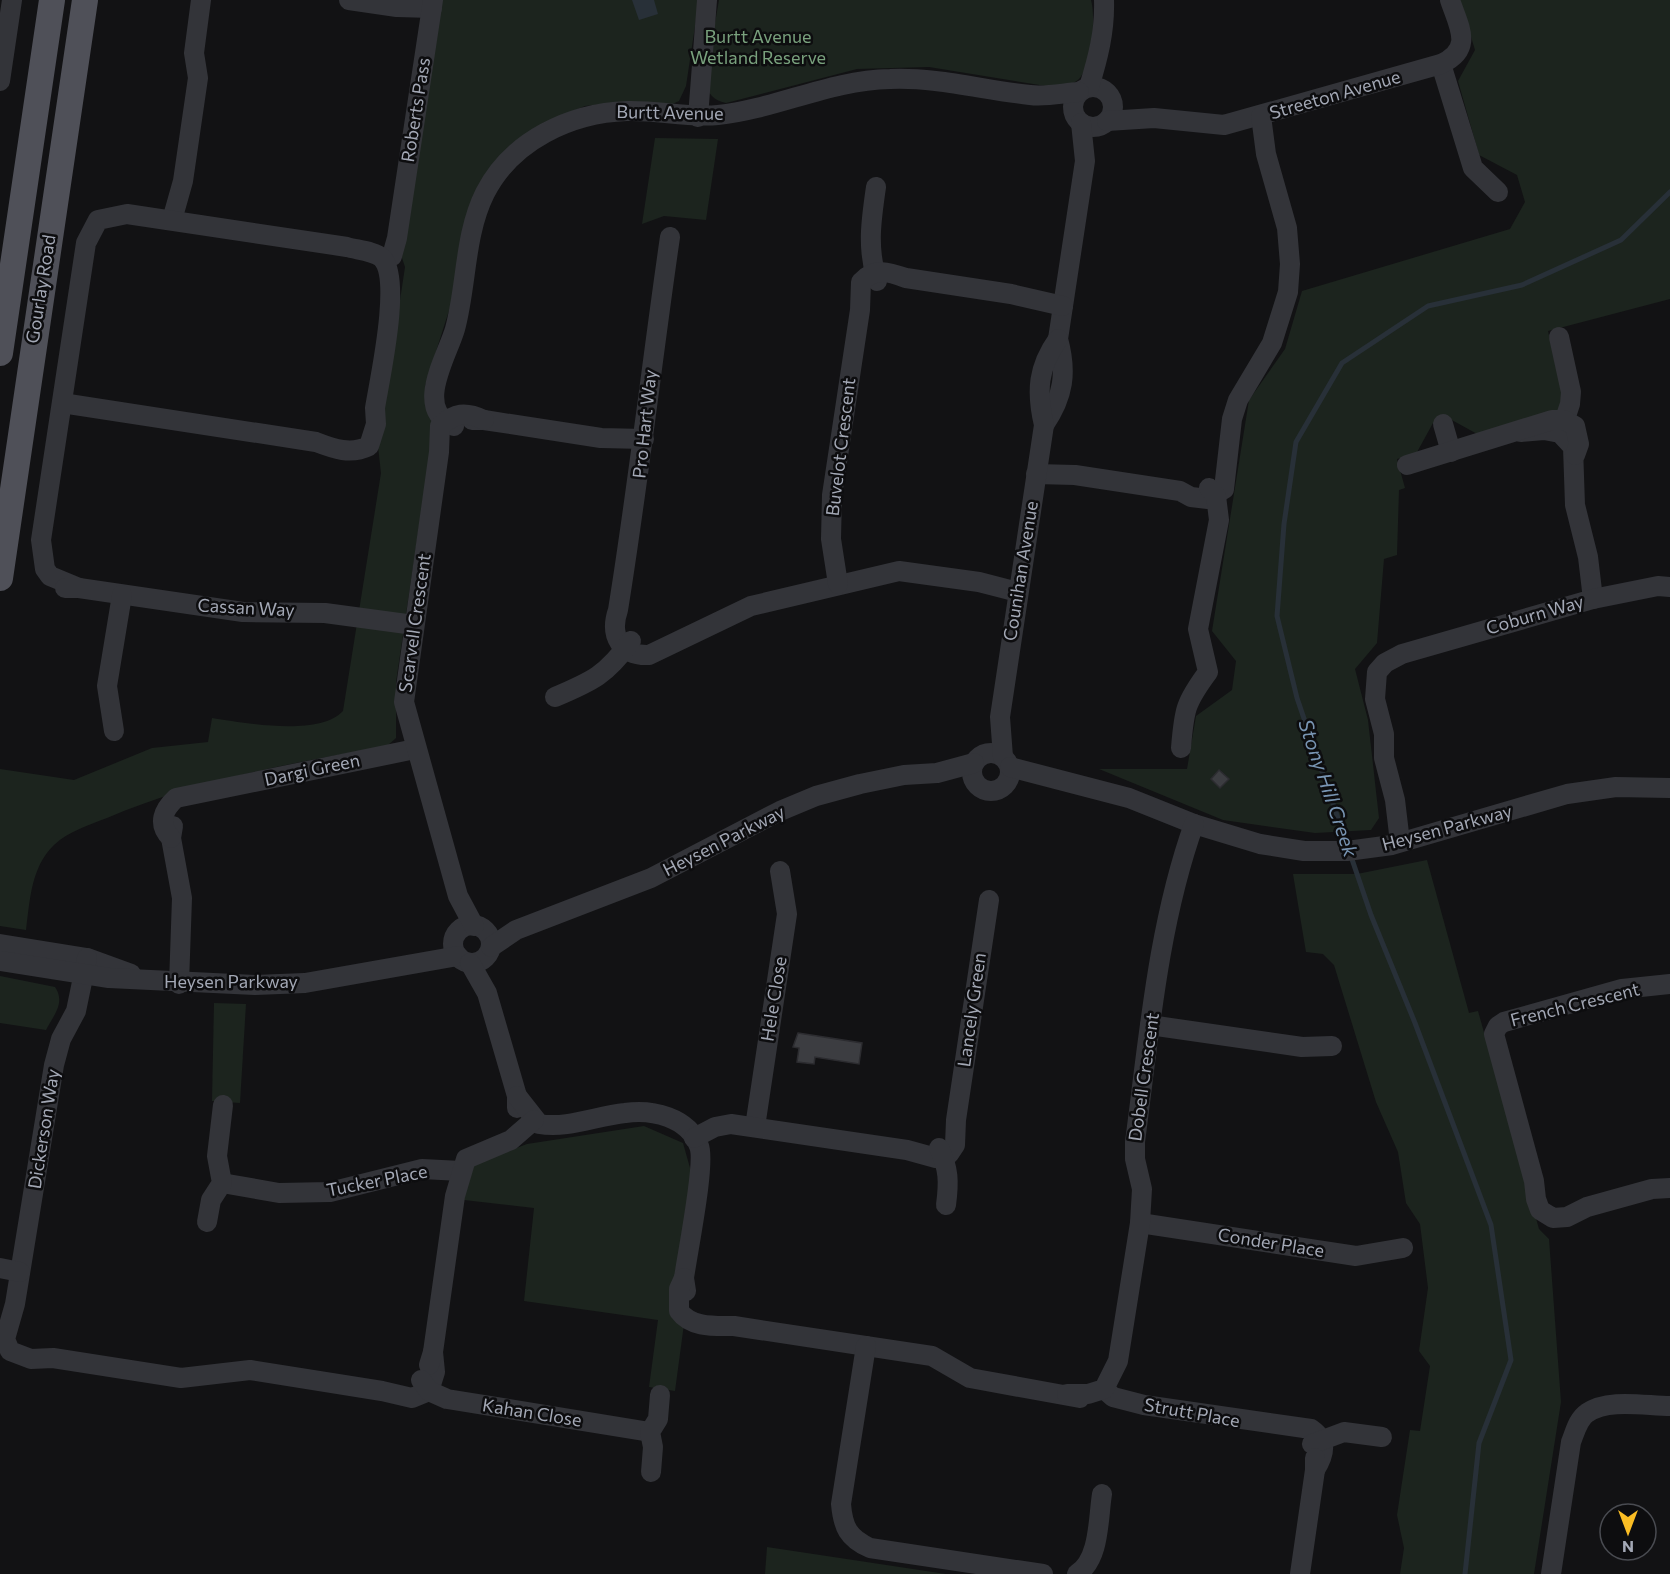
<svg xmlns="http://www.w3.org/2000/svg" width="1670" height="1574" font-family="Commissioner,sans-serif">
  <rect width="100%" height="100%" fill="#121214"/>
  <g fill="#1c241e">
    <path d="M439 0H699L686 86 679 101 670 105 623 102 585 106 543 123 506 151 453 298 425 386 435 418 396 682V738L387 746C292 763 196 780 107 818 89 825 69 831 54 845 31 867 30 900 26 930L0 926V769L74 780 152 748 208 742 212 718C245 723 319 737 343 711L381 473 378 446 405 267 399 249Z"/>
    <path d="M719 0H1091C1096 17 1092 66 1079 79 1072 86 1062 86 1052 87L929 67 857 69 726 103C713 100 708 94 705 81Z"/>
    <polygon points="1460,0 1670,0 1670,299 1548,331 1563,398 1560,408 1552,415 1479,435 1450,419 1433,423 1416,454 1397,459 1405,488 1399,490 1397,555 1384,559 1377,643 1355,669 1368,720 1379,818 1371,830 1315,833 1223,820 1099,769 1187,769 1196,716 1232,690 1236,661 1212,631 1249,400 1285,349 1302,291 1510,229 1525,202 1517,175 1479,155 1458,81 1475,50"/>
    <polygon points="655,138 718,139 706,220 664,216 642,224"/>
    <polygon points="1427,860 1469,1013 1478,1011 1539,1229 1549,1239 1561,1402 1534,1574 1400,1574 1404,1548 1397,1515 1410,1430 1420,1431 1430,1366 1419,1351 1428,1288 1420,1224 1406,1203 1398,1152 1376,1102 1334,965 1323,954 1306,952 1293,874 1357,874"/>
    <path d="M0 976 55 987C66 1003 53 1016 46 1030L0 1023Z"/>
    <polygon points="214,1003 246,1004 240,1103 212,1101"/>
    <polygon points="644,1126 683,1143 692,1175 684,1324 675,1391 649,1387 658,1320 524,1301 534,1208 464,1200 467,1167 527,1144"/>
    <polygon points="767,1547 946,1574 765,1574"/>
  </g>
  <polygon fill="#283038" points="632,0 654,0 658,14 639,20"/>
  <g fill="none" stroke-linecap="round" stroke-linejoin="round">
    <polyline stroke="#283038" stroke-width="5" points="1465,1574 1479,1443 1511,1360 1491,1225 1415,1023 1371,915 1297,698 1277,616 1284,524 1296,442 1342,363 1428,306 1522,285 1621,240 1670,192"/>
  </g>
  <g fill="#3c3d41" stroke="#2c2c30" stroke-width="1.5">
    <polygon points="1219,770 1229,779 1220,788 1211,779"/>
    <polygon points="798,1033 862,1043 859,1064 815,1057 814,1064 797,1062 799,1048 793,1047"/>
  </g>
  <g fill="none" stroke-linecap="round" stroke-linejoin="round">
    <g stroke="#333439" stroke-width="20">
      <polyline points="349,0 397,7 432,8"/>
      <polyline points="1441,64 1473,168 1498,192"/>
      <polyline points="0,81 12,0"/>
      <circle cx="1093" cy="107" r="20"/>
      <path d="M1089 87C1098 58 1105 31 1104 0"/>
      <polyline points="698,117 707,0"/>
      <path d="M1107 121 1154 118 1224 125 1441 64C1474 49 1459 27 1450 0"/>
      <path d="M876 187C871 221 867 248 877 281"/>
      <polyline points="172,220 183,181 198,78 194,53 201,0"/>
      <path d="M670 237C652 361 638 486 618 610 609 636 621 656 649 655L751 606 899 571 979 582 1018 592"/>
      <polyline points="384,260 392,256 397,238 433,0"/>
      <polyline points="1559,337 1571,392 1570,404 1561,431"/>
      <path d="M62 403 316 442C334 449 351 455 369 446L376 424 375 408C380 377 402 279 382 258 374 251 357 250 347 247L127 214 98 220 86 243 41 540 45 569 50 576 79 588"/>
      <polyline points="472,420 484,420 601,438 644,439"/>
      <polyline points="1443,424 1451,452"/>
      <path d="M1044 425C1064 396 1067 372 1058 339L1085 161 1081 123"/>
      <path d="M454 426C413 409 447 357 455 329 467 285 464 235 485 193 512 140 571 113 627 111 658 110 687 118 718 115 776 109 830 80 890 79 937 77 983 90 1030 95 1046 97 1063 93 1079 92"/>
      <polyline points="1521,432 1544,430 1560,433 1573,447 1575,505 1588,557 1593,599"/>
      <polyline points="1407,465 1552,420 1564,420 1575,426 1579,444 1575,455"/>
      <polyline points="1036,474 1075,475 1180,491 1191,497 1208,499 1224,489 1232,419 1238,400 1272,343 1288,292 1290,264 1287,228 1266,154 1261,116"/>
      <path d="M838 584 831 539 832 495 860 310 861 282C875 267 889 272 906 278L1011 294 1063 306"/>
      <polyline points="65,588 79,588 243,612 325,613 414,625"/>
      <path d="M555 697C593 681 606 675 631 641"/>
      <polyline points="114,731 107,686 122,595"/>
      <path d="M1181 748C1184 710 1185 703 1208 672L1198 629 1219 520 1216 496 1209 488"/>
      <circle cx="991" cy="772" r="19"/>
      <path d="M1003 757 1000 717 1044 425C1036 391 1038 367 1058 339"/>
      <polyline points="1010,767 1129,798 1194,824 1260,844 1304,851 1347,851 1392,845 1567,794 1616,787 1670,788"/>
      <polyline points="173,826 171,838 182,898 179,984"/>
      <path d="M171 838C157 824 163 810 176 798L415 749"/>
      <polyline points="1400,842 1395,800 1384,758 1384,734 1375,699 1377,672 1385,663 1402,654 1593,599 1658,586 1670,587"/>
      <circle cx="472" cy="944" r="19"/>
      <path d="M474 926 458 896 404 702 439 452 440 426C455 413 465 411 484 420"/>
      <polyline points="0,944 87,958 131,974"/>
      <polyline points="491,947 516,930 651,878 780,811 816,796 860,784 904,775 937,773 974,763"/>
      <polyline points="87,958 76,1011 61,1039 54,1065 15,1304 5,1339 10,1351 31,1359 53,1358 181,1378 250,1370 382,1391 412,1398 429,1391 435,1372 433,1352"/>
      <polyline points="0,961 109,978 255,985 305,983 458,956"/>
      <polyline points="470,963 487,993 517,1096 517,1108"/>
      <polyline points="1670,984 1622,989 1504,1022 1498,1026 1494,1034 1534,1181 1536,1199 1540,1210 1553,1218 1567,1217 1587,1207 1652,1189 1670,1188"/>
      <polyline points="1150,1025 1302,1047 1332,1046"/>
      <path d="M517 1096 539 1124C568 1129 596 1116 625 1113 652 1109 688 1117 699 1146 706 1162 687 1255 684 1278L686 1291"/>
      <polyline points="755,1127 787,914 780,871"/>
      <polyline points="694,1138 715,1127 731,1124 907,1150 936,1158 949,1154 955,1145 956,1120 989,900"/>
      <path d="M939 1148C949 1169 949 1182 946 1205"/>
      <polyline points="222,1183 279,1193 330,1192 422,1169 461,1171"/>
      <polyline points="207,1222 211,1200 222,1183 217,1156 223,1105"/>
      <polyline points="1140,1223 1356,1256 1403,1248"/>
      <polyline points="0,1268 20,1272"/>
      <path d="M684 1278 679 1289V1311C691 1328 715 1326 734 1326L932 1356 970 1378 1080 1398"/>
      <path d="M866 1346 841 1504C843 1527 848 1538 870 1548L1043 1574"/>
      <polyline points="429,1365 433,1352 455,1196 466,1159 511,1140 534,1120"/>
      <polyline points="421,1380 429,1391 447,1399 650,1432"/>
      <path d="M1104 1389 1113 1397 1144 1405 1311 1429C1328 1441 1325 1454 1315 1470"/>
      <path d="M1067 1394H1088L1104 1389 1118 1361 1140 1223 1142 1189 1135 1159V1142C1149 1036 1158 925 1194 824"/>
      <polyline points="1312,1444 1344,1432 1382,1437"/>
      <polyline points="651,1472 653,1447 650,1432 658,1419 660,1395"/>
      <path d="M1077 1574C1100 1559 1098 1519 1102 1494"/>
      <polyline points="1300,1574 1315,1470 1315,1458"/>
      <path d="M1551 1574 1571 1442C1575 1432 1578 1419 1587 1413 1608 1398 1646 1406 1670 1406"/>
    </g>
    <g stroke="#4f5058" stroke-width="26">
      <polyline points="0,353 52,0"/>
      <polyline points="0,578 85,0"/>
    </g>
  </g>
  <g text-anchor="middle" stroke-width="5" stroke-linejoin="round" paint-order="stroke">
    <g font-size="18" fill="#79a17d" stroke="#0d0d0f">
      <text x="758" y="43">Burtt Avenue<tspan x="758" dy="21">Wetland Reserve</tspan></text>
    </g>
    <g font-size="18" fill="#a3a8b5" stroke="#0d0d0f">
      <text transform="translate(1335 95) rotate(-16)" y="6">Streeton Avenue</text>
      <text transform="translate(416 110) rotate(-81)" y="6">Roberts Pass</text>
      <text transform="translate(670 113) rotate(1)" y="6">Burtt Avenue</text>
      <text transform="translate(41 289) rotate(-81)" y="6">Gourlay Road</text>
      <text transform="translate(645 424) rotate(-84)" y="6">Pro Hart Way</text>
      <text transform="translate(841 447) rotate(-83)" y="6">Buvelot Crescent</text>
      <text transform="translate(1021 571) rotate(-81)" y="6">Counihan Avenue</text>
      <text transform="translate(246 608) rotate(3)" y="6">Cassan Way</text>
      <text transform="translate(1535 615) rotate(-16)" y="6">Coburn Way</text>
      <text transform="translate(415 623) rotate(-82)" y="6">Scarvell Crescent</text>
      <text transform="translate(312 770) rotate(-12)" y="6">Dargi Green</text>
      <text transform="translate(1447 828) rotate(-15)" y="6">Heysen Parkway</text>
      <text transform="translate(724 841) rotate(-27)" y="6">Heysen Parkway</text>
      <text x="231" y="988">Heysen Parkway</text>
      <text transform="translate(774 999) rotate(-81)" y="6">Hele Close</text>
      <text transform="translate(1575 1005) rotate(-14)" y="6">French Crescent</text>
      <text transform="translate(972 1010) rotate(-82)" y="6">Lancely Green</text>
      <text transform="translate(1144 1077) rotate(-82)" y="6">Dobell Crescent</text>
      <text transform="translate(44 1129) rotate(-81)" y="6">Dickerson Way</text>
      <text transform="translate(377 1181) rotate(-11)" y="6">Tucker Place</text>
      <text transform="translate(1271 1243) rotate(9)" y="6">Conder Place</text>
      <text transform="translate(532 1413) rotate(9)" y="6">Kahan Close</text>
      <text transform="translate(1192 1413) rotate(10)" y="6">Strutt Place</text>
    </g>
    <g font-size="20" font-style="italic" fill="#7894b2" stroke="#0d0d0f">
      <text transform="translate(1328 788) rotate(71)" y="7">Stony Hill Creek</text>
    </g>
  </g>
  <g transform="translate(1628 1532) rotate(180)"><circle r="28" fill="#0d0d0f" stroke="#494b51" stroke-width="1.5"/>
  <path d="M0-4.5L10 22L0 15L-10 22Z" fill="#fabd24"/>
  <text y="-9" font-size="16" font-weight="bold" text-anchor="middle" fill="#a3a8b5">N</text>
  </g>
</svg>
